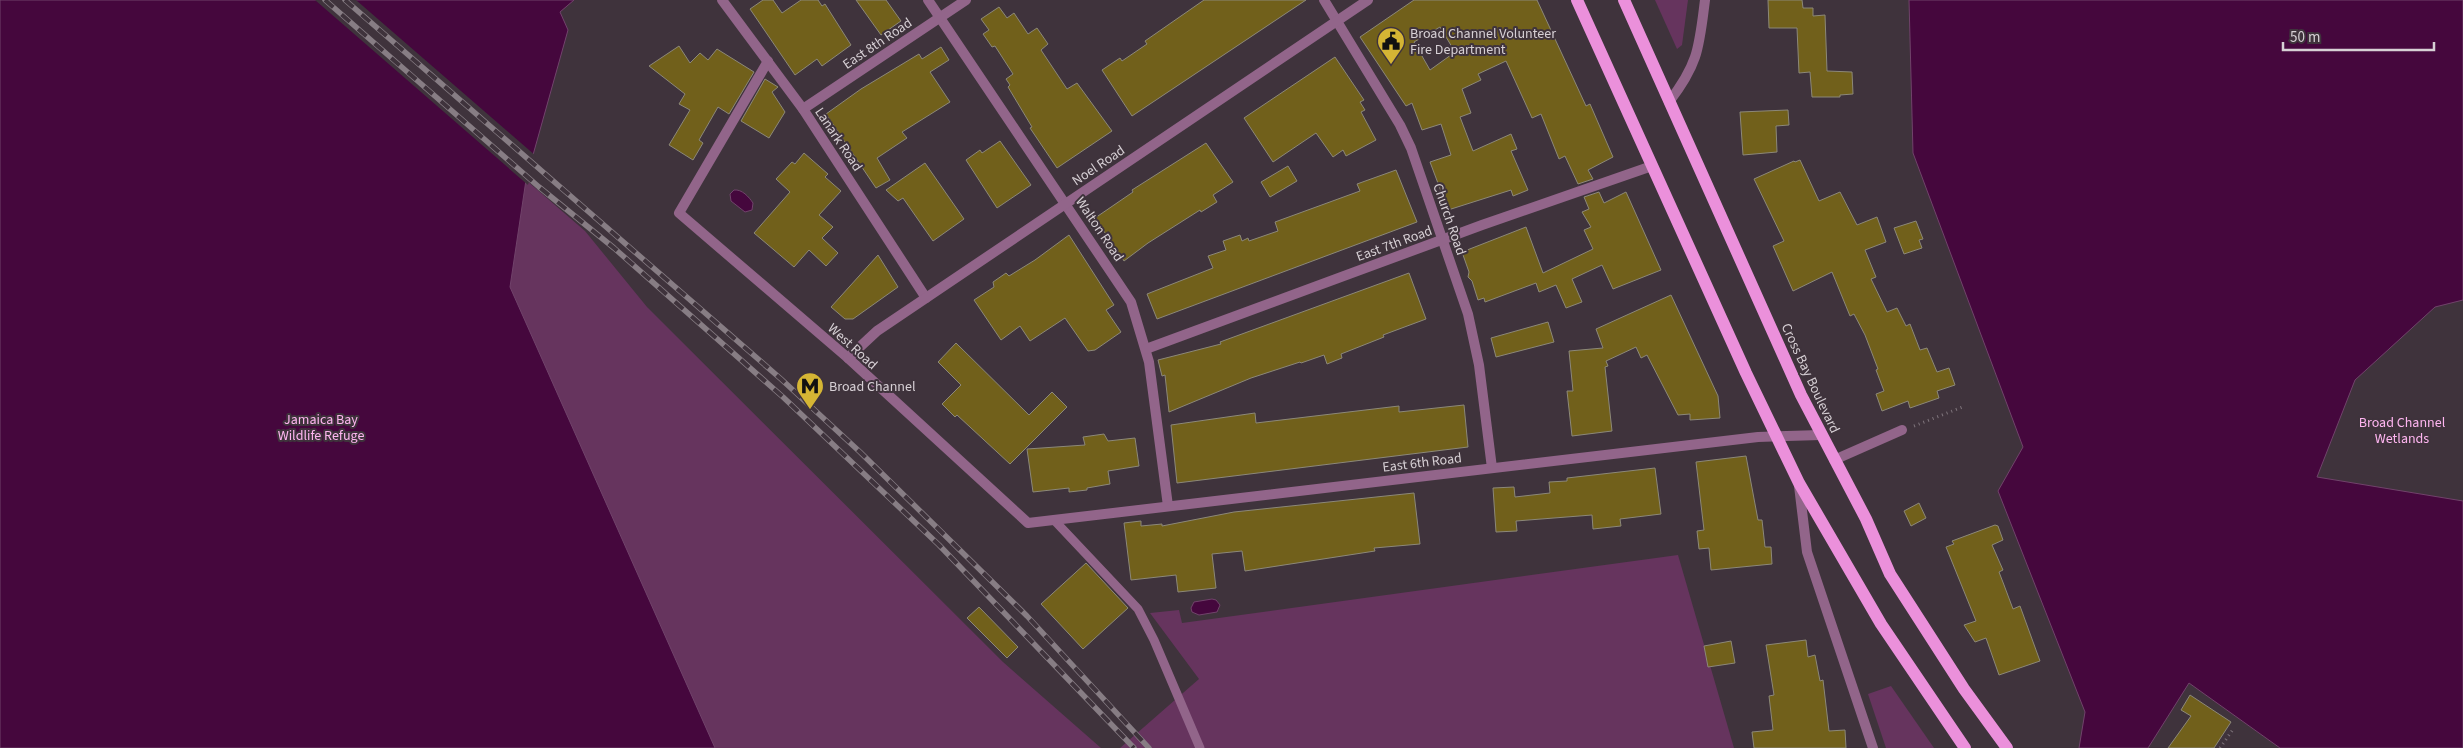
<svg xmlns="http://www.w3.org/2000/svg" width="2463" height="748" font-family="'Source Sans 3',sans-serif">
  <rect width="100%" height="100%" fill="#3f333c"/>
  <g fill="#66345e">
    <polygon points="0,0 574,0 560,12 568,30 526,180 585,231 647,307 1003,662 1101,748 0,748"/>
    <polygon points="1655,0 1688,0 1682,45 1677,49"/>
    <polygon points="1678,555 1734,748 1120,748 1199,679 1150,613 1179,610 1182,623"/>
    <polygon points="1891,686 1934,748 1886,748 1868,694"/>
  </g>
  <g fill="#45073d" stroke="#71436b">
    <polygon points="0,0 574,0 560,12 568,30 526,180 510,287 715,748 0,748"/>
    <polygon points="1909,0 2463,0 2463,300 2435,307 2355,380 2317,477 2463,501 2463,748 2280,748 2189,683 2148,748 2079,748 2085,712 1998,491 2023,447 1913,153"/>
    <path d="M734 190C742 189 749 197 753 203L752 210 745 212 731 201 730 194Z"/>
    <polygon points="1212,599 1216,600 1220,605 1217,612 1199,615 1192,612 1191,608 1194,602"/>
  </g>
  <polygon fill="#3f333c" points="315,0 356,0 536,156 528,185"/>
  <g fill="#71601b" stroke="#8c8879" fill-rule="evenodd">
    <polygon points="763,0 773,0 782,13 801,0 818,0 822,6 825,4 851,45 822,66 817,59 795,75 750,9"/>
    <polygon points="856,0 886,0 901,21 881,35"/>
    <polygon points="1204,0 1306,0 1132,116 1102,70 1120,58 1122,61 1147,44 1145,41"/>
    <path d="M1414 0H1537L1586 106 1590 104 1613 157 1588 170 1593 179 1578 184 1565 156 1559 159 1541 114 1532 118 1506 61 1478 74 1481 80 1462 89 1471 113 1460 117 1473 151 1511 134 1517 149 1511 151 1528 190 1513 196 1511 190 1448 210 1430 162 1451 155 1441 124 1422 130 1412 103 1406 106 1360 37ZM1440 27 1455 52 1430 70 1414 42Z"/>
    <polygon points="1768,0 1802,0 1803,8 1813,8 1813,16 1825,15 1827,71 1852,72 1853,94 1840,95 1840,97 1812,97 1810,72 1799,73 1797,28 1769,28"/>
    <polygon points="999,7 1007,18 1014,13 1028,34 1037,28 1048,44 1041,50 1067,89 1077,83 1112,131 1057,168 1030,128 1032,127 1008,87 1010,85 1006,79 1013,74 995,46 992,47 983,34 989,30 981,19"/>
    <polygon points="679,46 690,63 700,53 708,60 717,49 754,72 729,114 718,107 699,140 703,143 693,160 669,145 690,110 679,104 685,94 649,66"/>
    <polygon points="941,47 949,60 930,72 950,102 902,132 907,138 877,158 890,180 876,188 826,114 861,89 919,54 922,59"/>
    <polygon points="1335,57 1364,100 1360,102 1365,110 1361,112 1376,140 1346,156 1343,150 1333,157 1316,133 1273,162 1244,118"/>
    <polygon points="765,79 778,87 772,92 785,112 769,138 741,121"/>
    <polygon points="1788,110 1789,125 1776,126 1777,152 1743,155 1740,112"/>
    <polygon points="1000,141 1031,185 997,208 966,160 980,150 982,153"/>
    <polygon points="1206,143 1233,182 1213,195 1217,202 1201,212 1200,210 1148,243 1124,261 1095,218 1133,192 1132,190"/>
    <polygon points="804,153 828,174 825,177 841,191 819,215 833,227 822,238 838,253 826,266 809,250 794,267 754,233 790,192 776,179 792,162 795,164"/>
    <polygon points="1800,160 1819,201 1840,192 1857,225 1877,217 1886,242 1865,250 1876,277 1871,279 1887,312 1897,308 1906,326 1910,324 1920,350 1927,348 1937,372 1949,368 1955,385 1937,391 1939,398 1910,408 1908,401 1882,411 1876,394 1884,391 1876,370 1878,369 1865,335 1854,314 1850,316 1832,272 1793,291 1773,246 1784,241 1754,179 1794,161 1795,162"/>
    <polygon points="925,163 964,219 933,241 903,198 898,201 886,190"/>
    <polygon points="1288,166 1297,181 1270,197 1261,182"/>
    <polygon points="1396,170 1417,222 1157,319 1147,294 1213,268 1208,256 1226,250 1223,241 1240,235 1242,241 1248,238 1249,241 1278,231 1275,222 1360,191 1357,184"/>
    <polygon points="1599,192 1604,203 1626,192 1661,270 1613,289 1602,265 1572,279 1582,302 1566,308 1556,285 1539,292 1536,283 1485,302 1484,298 1478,300 1472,281 1468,277 1469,272 1462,252 1526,227 1543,273 1593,249 1584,230 1591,227 1582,212 1589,209 1584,197"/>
    <polygon points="1916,221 1923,239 1919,240 1922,248 1904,254 1894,228"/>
    <polygon points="1069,235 1114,305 1106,310 1121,332 1095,350 1088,351 1065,318 1030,341 1020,326 1001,340 974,300 994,287 993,282 1006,273 1009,276 1035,260"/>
    <polygon points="878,255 898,287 853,319 845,319 831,307"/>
    <polygon points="1409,273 1426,319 1383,335 1384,337 1341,354 1342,358 1327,364 1324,355 1301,363 1300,362 1251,378 1169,412 1165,375 1162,376 1158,360 1221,344 1220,342"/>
    <polygon points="1671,295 1718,396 1720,418 1690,420 1690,414 1678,415 1647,355 1641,358 1636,347 1606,361 1608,366 1605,367 1612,431 1572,436 1567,391 1573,391 1569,351 1603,348 1596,329"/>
    <polygon points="1548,322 1554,342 1496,357 1491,338"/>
    <polygon points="956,343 1029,415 1052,392 1067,407 1010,464 957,415 955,417 942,404 961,385 938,362"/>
    <polygon points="1464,405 1468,447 1177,483 1171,425 1255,413 1256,423 1399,406 1399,412"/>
    <polygon points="1104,434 1108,441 1135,438 1139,466 1108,471 1110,484 1087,488 1087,490 1069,492 1069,488 1033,492 1027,449 1085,445 1083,437"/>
    <polygon points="1746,456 1758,520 1762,520 1765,547 1771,547 1772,564 1711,570 1709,548 1699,549 1697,531 1704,530 1696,462"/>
    <polygon points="1655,468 1661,514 1620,519 1621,526 1593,529 1592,515 1516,521 1517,531 1496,532 1493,488 1514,487 1515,497 1550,493 1549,482 1567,481 1567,478"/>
    <polygon points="1414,493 1420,544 1374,548 1375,551 1245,571 1242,551 1212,554 1216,588 1178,592 1176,575 1131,580 1124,523 1141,521 1141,526 1162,524 1162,526 1234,512"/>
    <polygon points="1919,503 1926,518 1911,526 1904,511"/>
    <polygon points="1995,525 1998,526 2003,540 1992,545 2003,570 1999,572 2004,585 2013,609 2020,606 2040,661 1999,675 1986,638 1975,642 1964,625 1976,621 1946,547 1954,544 1952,541"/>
    <polygon points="1086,563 1128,608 1083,649 1041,604"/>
    <polygon points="979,607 1018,647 1007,658 967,618"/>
    <polygon points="1806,640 1808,657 1815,655 1820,681 1823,680 1829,731 1845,730 1846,748 1754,748 1752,732 1773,730 1769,696 1774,695 1766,645"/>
    <polygon points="1731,641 1735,663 1708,667 1704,646"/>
    <polygon points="2190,695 2231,722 2214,748 2168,748 2191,716 2181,710"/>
  </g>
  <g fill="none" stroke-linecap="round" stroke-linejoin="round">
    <g stroke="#7f757c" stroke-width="3" stroke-dasharray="1 4" stroke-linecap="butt">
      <polyline points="1914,426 1965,406"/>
      <polyline points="2220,748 2234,728"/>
    </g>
    <polyline stroke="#92658a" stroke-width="9" points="1054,520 1138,609 1154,640 1200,748"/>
    <g stroke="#92658a" stroke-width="10">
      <polyline points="722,0 803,109 926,298"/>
      <polyline points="928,0 1131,302 1149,362 1168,506"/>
      <polyline points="1324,0 1400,125 1411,148 1468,314 1479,365 1492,468"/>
      <polyline points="768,61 679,213 848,358 1028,523 1758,437 1821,435"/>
      <path d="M1669 102C1699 63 1699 47 1705 0"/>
      <polyline points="803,109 966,0"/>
      <polyline points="1146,349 1482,225 1652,166"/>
      <polyline points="848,358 877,331 1368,0"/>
      <polyline points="1834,460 1902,430"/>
      <polyline points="1799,486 1807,552 1873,748"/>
    </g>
    <g stroke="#eb90db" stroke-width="12">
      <polyline points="1577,0 1746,373 1799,483 1881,624 1965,748"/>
      <polyline points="1624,0 1801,395 1866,519 1890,574 1964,689 2007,748"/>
    </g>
    <g stroke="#877d84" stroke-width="5.5">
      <g id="rail">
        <polyline points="325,0 539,187 614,248 783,397 939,545 1134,748"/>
        <polyline points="345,0 781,379 860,452 1027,616 1149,748"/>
      </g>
    </g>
    <use href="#rail" stroke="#3f333c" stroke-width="4" stroke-dasharray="11" stroke-linecap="butt"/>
  </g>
  <defs>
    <g id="civic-pin" transform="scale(1.4375)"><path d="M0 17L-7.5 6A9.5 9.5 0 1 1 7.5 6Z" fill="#d5b534" stroke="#3f333c"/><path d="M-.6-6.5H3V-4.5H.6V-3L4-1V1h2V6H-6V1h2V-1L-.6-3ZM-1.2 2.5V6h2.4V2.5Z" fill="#111"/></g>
    <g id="metro-pin" transform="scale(1.4375)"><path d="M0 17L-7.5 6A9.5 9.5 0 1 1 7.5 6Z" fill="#d5b534" stroke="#3f333c"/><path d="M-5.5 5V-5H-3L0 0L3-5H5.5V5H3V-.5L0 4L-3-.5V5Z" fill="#111"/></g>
  </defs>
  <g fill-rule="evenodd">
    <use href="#civic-pin" x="1391" y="41"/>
    <use href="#metro-pin" x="810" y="386"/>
  </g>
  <g text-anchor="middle" stroke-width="4" stroke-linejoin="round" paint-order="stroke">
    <g font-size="14" fill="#d7d0d5" stroke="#3f333c" text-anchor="start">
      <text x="1410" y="38">Broad Channel Volunteer<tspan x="1410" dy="16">Fire Department</tspan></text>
      <text x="829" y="391">Broad Channel</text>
    </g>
    <g font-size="14" fill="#d7d0d5" stroke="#3f333c">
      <text transform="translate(877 43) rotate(-34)" y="5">East 8th Road</text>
      <text transform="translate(839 139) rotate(56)" y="5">Lanark Road</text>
      <text transform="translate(1098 165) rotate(-34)" y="5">Noel Road</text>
      <text transform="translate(1450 219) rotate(71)" y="5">Church Road</text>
      <text transform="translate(1100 229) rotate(56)" y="5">Walton Road</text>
      <text transform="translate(1394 243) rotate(-20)" y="5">East 7th Road</text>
      <text transform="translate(853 346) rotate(42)" y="5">West Road</text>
      <text transform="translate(1811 378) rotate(65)" y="5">Cross Bay Boulevard</text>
      <text transform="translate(1422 462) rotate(-7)" y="5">East 6th Road</text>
    </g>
    <g font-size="14" fill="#feb5f0" stroke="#3f333c">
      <text x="321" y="424">Jamaica Bay<tspan x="321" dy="16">Wildlife Refuge</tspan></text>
      <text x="2402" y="427">Broad Channel<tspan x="2402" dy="16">Wetlands</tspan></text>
    </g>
  </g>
  <path d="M2283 42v8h151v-8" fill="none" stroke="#d7d0d5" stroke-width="2.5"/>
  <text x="2290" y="42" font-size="15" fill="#d7d0d5" stroke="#3f333c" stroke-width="4" paint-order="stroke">50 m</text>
</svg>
